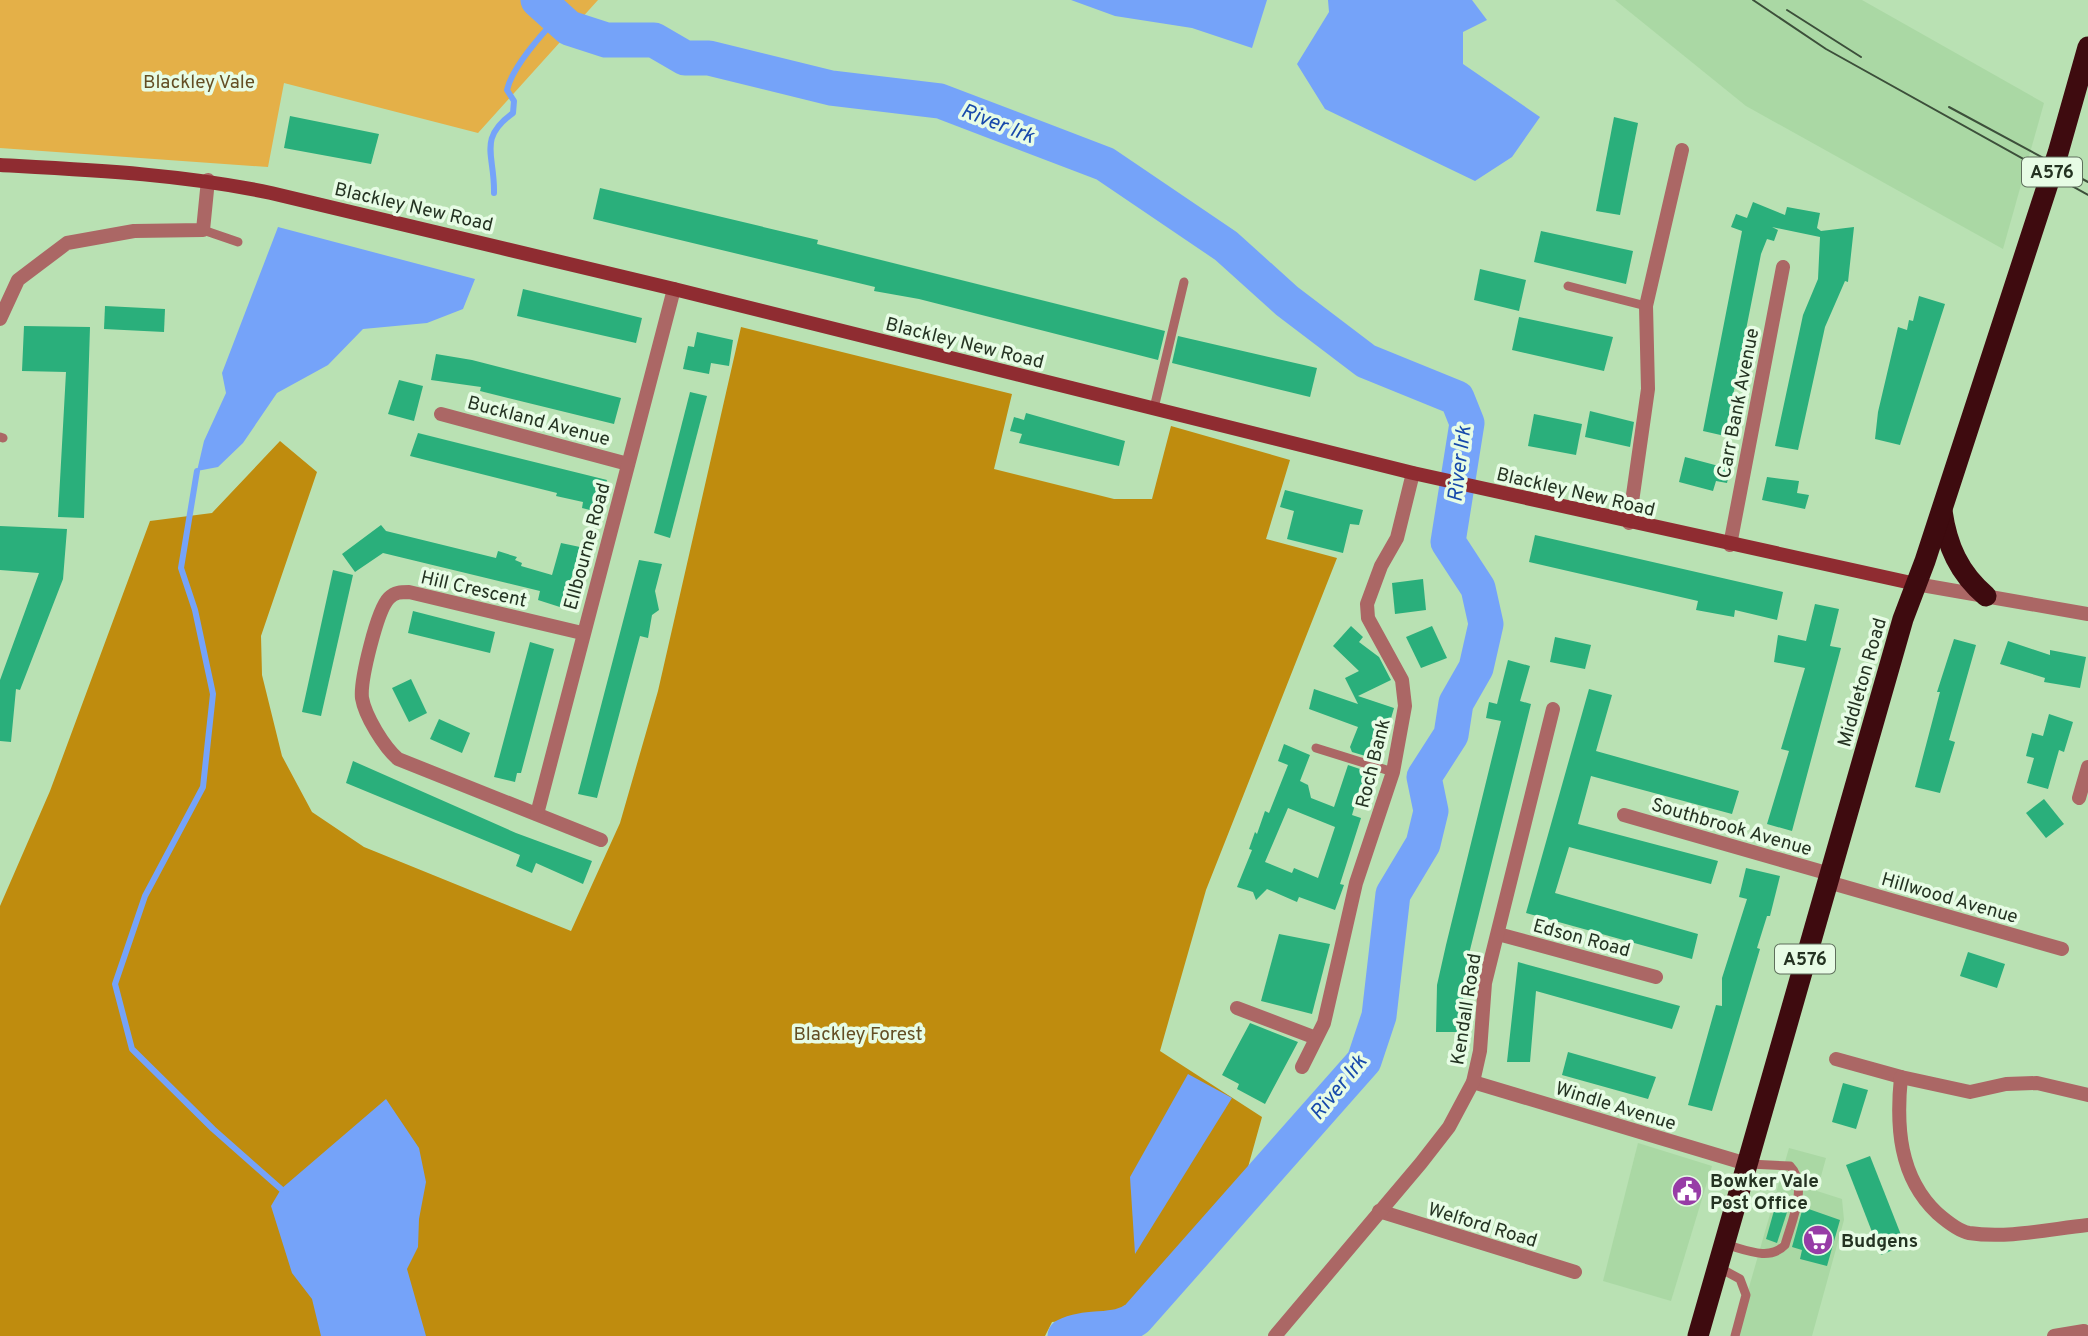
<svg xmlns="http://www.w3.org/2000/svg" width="2088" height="1336" font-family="Overpass,sans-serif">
  <rect width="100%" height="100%" fill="#b9e1b3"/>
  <g fill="#aad8a4">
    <polygon points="1615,0 1862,0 2044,103 2003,249 1746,106"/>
    <polygon points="1638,1143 1712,1166 1671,1301 1603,1281"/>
    <polygon points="1789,1148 1826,1158 1817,1191 1842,1199 1844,1220 1812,1336 1735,1336"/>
  </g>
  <polygon fill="#e4b048" points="0,0 598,0 478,133 284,83 268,167 0,148"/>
  <polygon fill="#bf8c0e" points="741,327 1012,394 994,469 1114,499 1152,499 1171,426 1290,460 1266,539 1337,558 1206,890 1160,1051 1262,1117 1245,1178 1185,1249 1123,1315 1052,1322 1045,1336 0,1336 0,906 50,791 150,521 212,513 280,441 317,472 261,636 262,675 282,756 312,812 364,847 571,931 620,823 658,691"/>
  <g fill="#75a3f9">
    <polygon points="1071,0 1267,0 1252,48 1192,28 1115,16"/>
    <polygon points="1328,0 1472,0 1487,20 1463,32 1463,64 1540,117 1512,157 1475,181 1325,109 1297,64 1329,12"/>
    <polygon points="278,227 475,279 463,309 427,323 363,329 328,365 277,393 243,443 218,467 197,471 204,441 226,393 222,373"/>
    <polygon points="1188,1074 1232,1098 1135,1254 1130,1177"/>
    <polygon points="386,1099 419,1148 426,1182 419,1219 418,1247 407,1269 426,1336 321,1336 312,1299 292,1273 271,1206 281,1189"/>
  </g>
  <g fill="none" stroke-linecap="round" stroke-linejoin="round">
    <g stroke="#75a3f9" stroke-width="6">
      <path d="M494 193C495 155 477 139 513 113L514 101 507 90C512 68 541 35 557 18"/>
      <polyline points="197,471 181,568 195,610 213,694 203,787 145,896 115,984 132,1049 213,1129 281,1189"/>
    </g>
    <path stroke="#75a3f9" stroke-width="35" d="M538 0 569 28 606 40H654L685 58H709L831 88 940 101 1105 164 1226 246 1287 301 1366 361 1457 398 1467 423 1448 542 1478 588 1486 624 1476 668 1456 703 1451 735 1424 777 1431 811 1423 844 1393 894 1379 1016 1364 1061 1137 1318C1117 1334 1088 1324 1065 1336"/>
  </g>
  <g fill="#2aaf7b" fill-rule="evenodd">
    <polygon points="290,116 379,134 371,164 284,148"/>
    <polygon points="1614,117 1638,123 1620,215 1596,211"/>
    <polygon points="600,188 818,240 817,244 1165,331 1158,360 919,299 874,291 875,287 593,219"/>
    <polygon points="1753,202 1785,215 1787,207 1820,213 1817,228 1821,231 1854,227 1848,282 1845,281 1825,327 1798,450 1775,446 1803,315 1818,279 1820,237 1772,227 1778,230 1774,241 1767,239 1761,254 1725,436 1703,431 1742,231 1731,227 1736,214 1747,218"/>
    <polygon points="1541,231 1633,251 1626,284 1534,262"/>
    <polygon points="1480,269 1526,280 1519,311 1474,300"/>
    <polygon points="523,289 642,318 636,343 517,316"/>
    <polygon points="1919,296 1945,304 1900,445 1875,439 1878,412 1898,327 1907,330 1909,320 1913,321"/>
    <polygon points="105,306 165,309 164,332 104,329"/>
    <polygon points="1519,317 1613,337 1604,371 1512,350"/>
    <polygon points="24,326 90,327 84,518 58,517 66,372 22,371"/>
    <polygon points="697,332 733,340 729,366 711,363 709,374 683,369 688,346 694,347"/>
    <polygon points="1178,336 1317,368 1310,397 1172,363"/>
    <polygon points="436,354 472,360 621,398 614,424 480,391 481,387 431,380"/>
    <polygon points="399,380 423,386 414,421 388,414"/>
    <polygon points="690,392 707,396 670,538 654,533"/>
    <polygon points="1590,411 1634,422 1630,447 1585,437"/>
    <polygon points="1026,413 1125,441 1119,466 1019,443 1022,434 1010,431 1014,417 1024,420"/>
    <polygon points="1534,414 1582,424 1576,455 1528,446"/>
    <polygon points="418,433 607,480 598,512 582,508 583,502 556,496 557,493 410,456"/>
    <polygon points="1685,457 1730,469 1727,483 1716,481 1713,491 1679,482"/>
    <polygon points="1767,477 1799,481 1797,493 1809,495 1805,509 1762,500"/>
    <polygon points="1285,490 1363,510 1359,525 1350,524 1343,553 1287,539 1294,511 1280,507"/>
    <polygon points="381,525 386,531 496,558 498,551 517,557 515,560 522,563 521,566 552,575 561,543 580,547 563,608 538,600 540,591 383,553 355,572 342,554"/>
    <polygon points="0,526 67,529 63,579 20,690 16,689 11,742 0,741 0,680 39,573 0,570"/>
    <polygon points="1535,535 1783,592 1777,620 1735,610 1734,617 1696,610 1698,601 1529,562"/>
    <polygon points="639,560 662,564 655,591 659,610 652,615 648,638 640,636 597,798 578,794"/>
    <polygon points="333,570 353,575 321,716 302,712"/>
    <polygon points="1423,579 1426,610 1395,614 1392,583"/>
    <polygon points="1815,604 1839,609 1830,646 1841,648 1792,831 1767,824 1789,751 1781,749 1805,668 1774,662 1778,635 1806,641"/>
    <polygon points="413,611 495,632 490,653 408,633"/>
    <polygon points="1351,626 1363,637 1359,642 1379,657 1391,680 1358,696 1394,708 1379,760 1352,752 1350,747 1358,727 1309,709 1314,689 1358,704 1345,678 1359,671 1333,646"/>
    <polygon points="1432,626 1447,658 1421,668 1406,637"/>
    <polygon points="1555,637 1591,645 1585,669 1550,662"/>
    <polygon points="1954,639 1976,645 1949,740 1955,742 1940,793 1915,787 1940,692 1937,692"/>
    <polygon points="2008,641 2050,655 2050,650 2086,657 2080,688 2044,682 2045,678 2000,664"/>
    <polygon points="530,642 554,649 521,773 517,773 515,782 494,777"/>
    <polygon points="1508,660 1530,666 1520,701 1531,704 1468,958 1459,1032 1436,1032 1437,985 1446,945 1501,721 1486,718 1489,702 1497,704"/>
    <polygon points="411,679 427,713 409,722 392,688"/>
    <polygon points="1589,689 1612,695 1596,751 1739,791 1732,814 1591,776 1578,824 1718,861 1711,884 1569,847 1555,893 1698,934 1692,959 1526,913"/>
    <polygon points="2049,714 2073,722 2064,752 2059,750 2048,789 2027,783 2034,758 2026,756 2032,733 2043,736"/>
    <polygon points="439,719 470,733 462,753 430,739"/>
    <path d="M1284 744 1310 755 1300 781 1308 785 1311 798 1334 807 1348 765 1375 774 1371 787 1361 784 1352 815 1361 818 1340 884 1344 885 1335 910 1299 897 1297 902 1267 889 1256 900 1253 892 1237 887 1252 850 1249 849 1255 832 1257 834 1265 811 1269 813 1288 765 1278 761ZM1288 808 1335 827 1318 878 1294 868 1292 873 1265 862Z"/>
    <polygon points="353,761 516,833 592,861 583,884 536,863 532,873 516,866 520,855 346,783"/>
    <polygon points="2044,799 2064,824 2046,838 2026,813"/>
    <polygon points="1746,868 1780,876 1770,916 1767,916 1757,948 1760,949 1712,1111 1688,1105 1716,1005 1722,1006 1722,978 1747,899 1739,897"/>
    <polygon points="1279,934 1330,944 1312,1014 1261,1001"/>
    <polygon points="1968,952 2005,964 1997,988 1960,976"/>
    <polygon points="1518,962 1680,1006 1672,1029 1536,991 1530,1062 1507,1062"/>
    <polygon points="1250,1023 1298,1042 1265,1104 1237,1089 1239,1084 1222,1075"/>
    <polygon points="1568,1052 1656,1077 1648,1099 1562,1075"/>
    <polygon points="1843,1083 1868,1090 1856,1129 1832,1122"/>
    <polygon points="1870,1156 1905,1245 1881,1255 1846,1165"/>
    <polygon points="1777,1200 1790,1203 1777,1243 1766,1239"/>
    <polygon points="1803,1207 1840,1220 1827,1266 1800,1259 1802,1250 1792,1247"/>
  </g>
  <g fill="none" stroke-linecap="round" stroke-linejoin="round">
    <g stroke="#ab6765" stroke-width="9">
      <polyline points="203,230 238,242"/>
      <polyline points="1568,286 1646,306"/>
      <polyline points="1154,408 1184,282"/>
      <polyline points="0,437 3,438"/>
      <polyline points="1316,748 1393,772"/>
      <path d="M1724 1244C1744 1249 1769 1262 1785 1245 1791 1223 1809 1185 1790 1166L1749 1164"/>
      <polyline points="1718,1267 1740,1279 1746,1295 1735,1336"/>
    </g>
    <g stroke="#ab6765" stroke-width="14">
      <polyline points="0,319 18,280 67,243 134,231 203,230 208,180"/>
      <polyline points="441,414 628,464"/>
      <polyline points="1629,523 1648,389 1646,306 1682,150"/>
      <polyline points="1730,545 1783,267"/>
      <polyline points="1916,584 2088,614"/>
      <path d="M582 633 409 592C401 592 395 592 389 598 377 610 360 681 362 698 365 716 384 747 398 759L601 840"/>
      <polyline points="2079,798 2088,767"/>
      <polyline points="537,814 674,289"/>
      <polyline points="1624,815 1830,874"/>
      <polyline points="1828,882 2062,949"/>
      <polyline points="1498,934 1656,977"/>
      <polyline points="1237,1008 1316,1038"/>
      <polyline points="1836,1059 1901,1077"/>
      <polyline points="1302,1067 1324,1023 1356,883 1393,772 1405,706 1402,680 1368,618 1367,604 1381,566 1397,538 1413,473"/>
      <polyline points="1473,1082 1747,1164"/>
      <path d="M2088 1095 2037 1083 2006 1084 1970 1092 1901 1077C1896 1126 1899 1177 1937 1213 1945 1220 1958 1231 1969 1233 2007 1239 2050 1229 2088 1225"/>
      <polyline points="1379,1211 1575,1272"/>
      <polyline points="1275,1336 1421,1163 1449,1127 1473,1082 1480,1051 1485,983 1553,709"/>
      <polyline points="2054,1336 2084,1331"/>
    </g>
    <path stroke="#8f2c31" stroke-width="14" d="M0 165C92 170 181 174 271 193L674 289 1413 473 1916 584"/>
    <g stroke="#3e0b0f" stroke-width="21">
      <path d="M1942 511C1947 546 1959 573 1986 596"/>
      <polyline points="1698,1336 1903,619 1925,561 2058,153 2088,47"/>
    </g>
    <g stroke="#3c4f3a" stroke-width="2">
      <polyline points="1753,0 1826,49 2088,195"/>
      <polyline points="1787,10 1861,57"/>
      <polyline points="1949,107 2088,182"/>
    </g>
  </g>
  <defs>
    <g id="civic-disc" transform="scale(1.575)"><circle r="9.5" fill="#973ca6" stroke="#e7fce5"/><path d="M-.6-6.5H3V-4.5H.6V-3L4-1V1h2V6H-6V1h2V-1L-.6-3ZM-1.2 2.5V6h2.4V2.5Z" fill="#fff"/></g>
    <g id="supermarket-disc" transform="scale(1.575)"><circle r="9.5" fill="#973ca6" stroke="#e7fce5"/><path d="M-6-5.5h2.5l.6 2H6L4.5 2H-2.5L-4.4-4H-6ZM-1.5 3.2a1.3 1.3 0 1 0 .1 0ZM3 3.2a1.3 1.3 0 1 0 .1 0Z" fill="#fff"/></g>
  </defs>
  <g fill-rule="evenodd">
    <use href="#civic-disc" x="1687" y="1191"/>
    <use href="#supermarket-disc" x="1818" y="1240"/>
  </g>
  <g text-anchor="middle" stroke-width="7" stroke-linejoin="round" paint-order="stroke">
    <g fill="#e7fce5" stroke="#5e6f5c" stroke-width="2">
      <rect x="2022" y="157.5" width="60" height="29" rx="5"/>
      <rect x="1775" y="944.5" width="60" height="29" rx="5"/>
    </g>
    <g font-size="18" font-weight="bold" fill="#243322">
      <text x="2052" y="178">A576</text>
      <text x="1805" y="965">A576</text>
    </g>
    <g font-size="19" fill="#644e24" stroke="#e7fce5">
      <text x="199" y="88">Blackley Vale</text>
      <text x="858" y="1040">Blackley Forest</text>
    </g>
    <g font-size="19" fill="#243322" stroke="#e7fce5">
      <text transform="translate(414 206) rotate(13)" y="7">Blackley New Road</text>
      <text transform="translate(965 342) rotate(14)" y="7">Blackley New Road</text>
      <text transform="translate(1737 403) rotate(-79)" y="7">Carr Bank Avenue</text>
      <text transform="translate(539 420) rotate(15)" y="7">Buckland Avenue</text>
      <text transform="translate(1576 491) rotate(13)" y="7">Blackley New Road</text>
      <text transform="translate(586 546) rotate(-75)" y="7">Ellbourne Road</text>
      <text transform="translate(474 588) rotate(13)" y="7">Hill Crescent</text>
      <text transform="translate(1861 682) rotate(-74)" y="7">Middleton Road</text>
      <text transform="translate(1372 763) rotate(-76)" y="7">Roch Bank</text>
      <text transform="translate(1732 826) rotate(16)" y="7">Southbrook Avenue</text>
      <text transform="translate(1950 897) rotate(16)" y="7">Hillwood Avenue</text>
      <text transform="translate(1582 937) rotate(15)" y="7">Edson Road</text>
      <text transform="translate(1465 1009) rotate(-81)" y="7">Kendall Road</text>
      <text transform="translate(1616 1105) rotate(17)" y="7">Windle Avenue</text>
      <text transform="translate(1483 1224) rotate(17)" y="7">Welford Road</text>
    </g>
    <g font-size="19" font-weight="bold" fill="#243322" stroke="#e7fce5" text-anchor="start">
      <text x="1710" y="1187">Bowker Vale<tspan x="1710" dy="22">Post Office</tspan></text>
      <text x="1841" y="1247">Budgens</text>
    </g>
    <g font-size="21" font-style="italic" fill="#174aab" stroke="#e7fce5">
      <text transform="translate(998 123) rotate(21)" y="7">River Irk</text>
      <text transform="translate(1459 464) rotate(-83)" y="7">River Irk</text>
      <text transform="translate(1338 1087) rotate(-51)" y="7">River Irk</text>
    </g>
  </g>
</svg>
